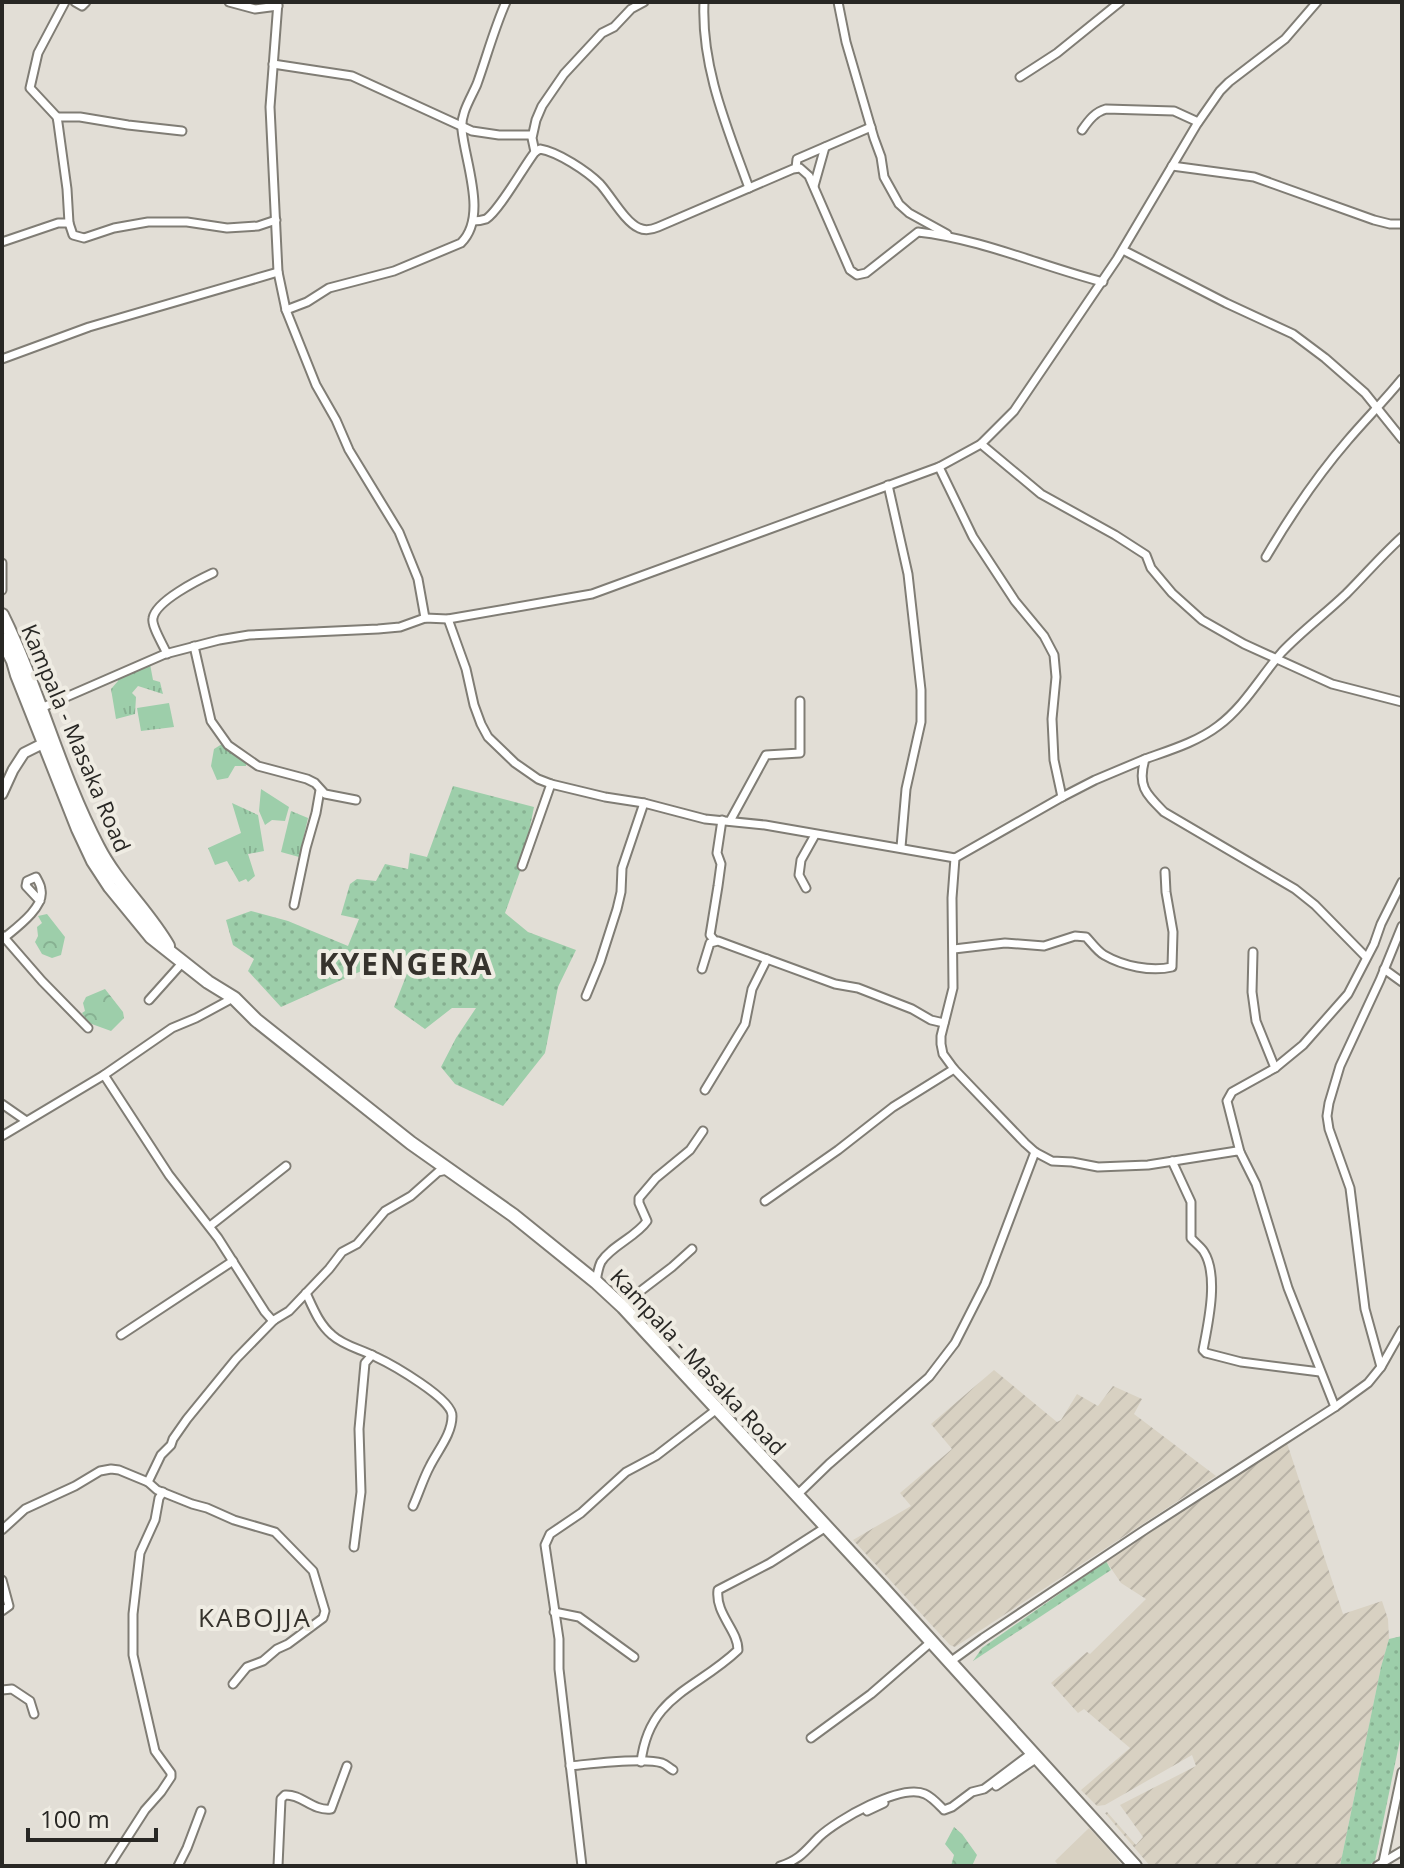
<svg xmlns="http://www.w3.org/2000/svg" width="1404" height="1868" font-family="'Open Sans',sans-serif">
  <defs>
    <pattern id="industrial-furrows" width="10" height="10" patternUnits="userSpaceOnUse" patternTransform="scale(2)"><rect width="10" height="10" fill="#d8d1c2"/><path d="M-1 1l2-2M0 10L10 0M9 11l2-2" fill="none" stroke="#b9b3a7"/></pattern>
    <pattern id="grass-dots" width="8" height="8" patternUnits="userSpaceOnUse" patternTransform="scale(2)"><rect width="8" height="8" fill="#9dceaa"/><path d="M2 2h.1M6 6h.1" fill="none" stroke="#87b192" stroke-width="1.8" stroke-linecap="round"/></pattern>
    <pattern id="forest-crowns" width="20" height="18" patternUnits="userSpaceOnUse" patternTransform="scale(2)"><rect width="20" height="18" fill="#9dceaa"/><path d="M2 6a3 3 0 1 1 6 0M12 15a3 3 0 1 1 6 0" fill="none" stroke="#87b192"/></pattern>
    <pattern id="park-tufts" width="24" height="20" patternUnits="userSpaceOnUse" patternTransform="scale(2)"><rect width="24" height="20" fill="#9dceaa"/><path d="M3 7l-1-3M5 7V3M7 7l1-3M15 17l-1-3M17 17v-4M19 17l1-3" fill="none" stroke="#87b192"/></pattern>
  </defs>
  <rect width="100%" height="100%" fill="#e2ded6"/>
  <polygon fill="#d8d1c2" points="1089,1828 1112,1853 1120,1863 1119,1866 1059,1866 1055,1861"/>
  <g fill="url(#industrial-furrows)">
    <polygon points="994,1370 1057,1422 1061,1420 1077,1394 1098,1406 1113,1386 1142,1399 1134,1414 1216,1476 955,1647 950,1645 853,1540 911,1506 900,1493 952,1449 931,1424"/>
    <polygon points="1287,1443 1343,1614 1382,1601 1388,1619 1389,1639 1381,1667 1340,1866 1150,1866 1105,1813 1107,1812 1136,1845 1143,1837 1120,1805 1196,1766 1192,1755 1105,1805 1097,1806 1081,1790 1130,1748 1084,1709 1078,1713 1051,1683 1087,1652 1090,1654 1146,1599 1121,1583 1106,1561"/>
  </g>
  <g fill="url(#grass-dots)">
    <polygon points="453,786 534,807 522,866 505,913 528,932 576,950 558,987 545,1053 503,1106 455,1084 441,1067 456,1038 476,1008 452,1008 425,1029 394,1007 408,971 383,955 361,950 386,960 281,1007 248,971 254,959 233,945 226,920 251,911 288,921 348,946 359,919 341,915 350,884 357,879 376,881 385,864 408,869 410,853 427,857"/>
    <polygon points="1106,1561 1111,1570 973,1661 982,1648"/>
    <polygon points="1402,1636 1402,1730 1375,1861 1368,1866 1340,1866 1381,1667 1389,1639"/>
  </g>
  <g fill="url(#forest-crowns)">
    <polygon points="47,914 65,937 61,955 52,958 42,954 35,942 38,936 37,927 42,923 38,916"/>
    <polygon points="105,989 123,1012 124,1018 111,1031 89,1023 82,1013 85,1011 83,1003 86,997"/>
    <polygon points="954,1827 962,1834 977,1855 972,1866 951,1866 954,1855 945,1844"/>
  </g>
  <g fill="url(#park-tufts)">
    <polygon points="150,664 153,680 160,682 163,694 138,686 132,693 136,697 135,714 116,719 111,689 118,681 118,676"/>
    <polygon points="169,703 174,727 141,731 137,708"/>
    <polygon points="222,744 246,762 246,766 235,766 228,778 217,780 211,766 214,749"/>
    <polygon points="261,789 289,807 285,821 272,820 265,825 259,811"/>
    <polygon points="232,803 258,815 264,851 248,854 255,876 248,882 246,879 239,882 227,861 215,865 208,848 241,833"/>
    <polygon points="291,811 308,818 299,857 281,852"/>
  </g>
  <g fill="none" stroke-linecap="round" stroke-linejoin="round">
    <g stroke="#807d75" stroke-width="11">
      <g id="minor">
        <polyline points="75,2 82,6 86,2"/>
        <polyline points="229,2 255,9 278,6"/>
        <polyline points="278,2 270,107 278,272 286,310 316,385 336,420 349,450 399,532 418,579 425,618"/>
        <path d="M704 2C701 67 727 127 749 188"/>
        <polyline points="838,2 846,42 874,138 881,157 884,177 899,204 909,213 947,234"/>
        <polyline points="273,64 352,76 472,131 499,135 532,135"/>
        <polyline points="1020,77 1057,53 1120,2"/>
        <polyline points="57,117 80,117 128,125 182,131"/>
        <path d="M1082 130C1089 120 1095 112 1106 109L1174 111 1198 122"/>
        <polyline points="535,152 532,138 536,120 542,106 564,74 602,33 614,27 631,9 644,2"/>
        <polyline points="1172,166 1254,177 1374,220 1390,224 1402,224"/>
        <polyline points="796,168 797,159 871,127"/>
        <polyline points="814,186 825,147"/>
        <path d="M473 221C476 221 483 220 486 219 499 211 524 166 535 152L540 149C558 152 587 171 600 184 611 196 625 222 639 228 645 231 651 230 658 227L793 169 800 168 809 176 850 270 857 275 866 273 918 232C981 239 1041 266 1103 282"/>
        <polyline points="69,223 73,235 84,238 114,228 148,222 187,222 227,228 258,226 276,220"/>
        <polyline points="2,242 58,223 69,223 67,189 58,123 57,117 30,88 38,53 65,2"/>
        <polyline points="1123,250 1226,303 1293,334 1325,358 1365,393 1402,439"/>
        <path d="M286 310 307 302 329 288 394 271 461 243C488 217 465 162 462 130 460 114 471 98 477 84 487 56 494 29 506 2"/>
        <polyline points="2,359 89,327 278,272"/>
        <polyline points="981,444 1041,494 1115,535 1146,555 1151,568 1172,593 1202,620 1244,644 1332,684 1402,702"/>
        <polyline points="939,467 973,537 1015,601 1044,636 1054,655 1056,677 1052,719 1054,760 1062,797"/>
        <polyline points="888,485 908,574 921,690 921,722 906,789 901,847"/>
        <path d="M1266 557C1290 516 1317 476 1348 440 1366 419 1385 400 1402 379"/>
        <polyline points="2,563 2,590"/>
        <polyline points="448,619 466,669 474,705 481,724 488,737 515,763 538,779 551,784 605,797 644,803 705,819 765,825 955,858 1062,797 1095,780 1145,759"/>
        <polyline points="194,646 211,721 228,745 258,766 307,779 315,783 325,794 356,800"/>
        <path d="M167 654C164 646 151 626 153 618 156 601 198 580 213 573"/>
        <polyline points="41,708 165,654 219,640 249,635 378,629 400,627 425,618 448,619 592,594 939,467 981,444 1014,411 1117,259 1197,124 1220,91 1229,82 1285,39 1317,2"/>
        <polyline points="730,821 766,755 800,753 800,701"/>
        <polyline points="955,858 952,898 953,988 941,1036 941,1044 943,1054 954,1069 1025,1143 1035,1152 1052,1161 1072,1162 1098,1167 1148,1165 1237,1151 1240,1152 1256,1184 1288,1288 1335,1407"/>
        <polyline points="522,866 551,784"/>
        <polyline points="806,888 799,875 801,860 815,835"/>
        <polyline points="294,905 306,848 316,813 320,790"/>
        <polyline points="2,935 42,981 88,1028"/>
        <path d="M4 938C16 928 45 907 41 890 41 885 38 881 36 877L27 881 26 886 40 901"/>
        <polyline points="715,941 710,935 718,886 721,864 717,853 722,820"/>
        <path d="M954 949 1005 943 1044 946 1075 936 1086 937C1091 942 1097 951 1104 955 1123 966 1151 972 1172 967L1173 932 1166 892 1165 872"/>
        <polyline points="1253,952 1252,992 1256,1021 1275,1068"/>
        <path d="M1366 957 1315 905 1295 889 1164 812C1146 794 1137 786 1145 759 1170 750 1197 742 1218 726 1244 707 1261 676 1282 652 1302 631 1325 614 1346 594 1365 575 1382 555 1402 537"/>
        <polyline points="702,969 710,943 718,941 835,984 858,988 912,1009 931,1020 944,1023"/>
        <polyline points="1384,969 1402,982"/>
        <polyline points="586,996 600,962 617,909 621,892 622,868 644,803"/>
        <polyline points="149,1000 183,962"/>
        <polyline points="104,1075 169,1175 218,1238 265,1312 272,1320 274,1320"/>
        <polyline points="705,1090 745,1024 752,989 767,959"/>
        <polyline points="2,1104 25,1120"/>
        <polyline points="2,1136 104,1075 172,1028 196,1018 233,998"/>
        <polyline points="1240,1152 1227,1101 1232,1092 1275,1068 1303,1045 1348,994 1374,944 1381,924 1402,882"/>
        <path d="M1172 1161 1191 1202V1238C1195 1243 1201 1247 1204 1252 1219 1276 1208 1324 1203 1350L1206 1353 1241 1362 1320 1372"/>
        <polyline points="765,1201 838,1150 893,1107 954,1069"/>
        <polyline points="210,1226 286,1166"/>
        <path d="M596 1282C597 1276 598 1268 601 1262 611 1246 636 1237 647 1221L639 1203V1198L656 1178 690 1150 703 1131"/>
        <path d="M306 1293C313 1308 319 1324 332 1335 344 1346 361 1349 376 1357 391 1364 453 1399 452 1416 452 1434 438 1450 430 1466 423 1479 419 1493 413 1506"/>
        <polyline points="621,1306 672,1267 692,1249"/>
        <polyline points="121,1335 233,1261"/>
        <polyline points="1381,1367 1402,1330"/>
        <polyline points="148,1482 157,1490 192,1504 207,1508 234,1520 275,1532 313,1571 325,1611 323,1618 288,1644 277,1649 263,1661 247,1667 233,1684"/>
        <polyline points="796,1496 829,1464 912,1392 929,1377 955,1343 985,1284 1035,1152"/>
        <polyline points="2,1530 25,1509 75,1486 100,1471 111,1469 119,1470 148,1482 161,1455 171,1445 173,1439 187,1419 236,1359 274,1320 289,1311 329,1269 342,1252 357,1244 385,1211 411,1196 438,1172 447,1170"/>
        <polyline points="354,1547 361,1492 359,1429 365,1363 372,1355"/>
        <polyline points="2,1580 9,1606 2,1611"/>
        <polyline points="554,1612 579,1617 634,1657"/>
        <polyline points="950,1662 983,1638 1146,1529 1335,1407 1368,1383 1381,1367 1365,1309 1350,1188 1329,1129 1327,1116 1329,1103 1340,1066 1380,980 1402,926"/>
        <polyline points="2,1690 12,1689 30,1701 34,1714"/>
        <polyline points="811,1738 871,1694 931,1642"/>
        <path d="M641 1762C649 1695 696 1690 738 1650 738 1630 715 1614 718 1590L770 1563 826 1527"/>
        <path d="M570 1766C591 1764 644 1757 662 1763 667 1765 668 1767 673 1770"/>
        <polyline points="996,1786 1037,1758"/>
        <polyline points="867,1811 884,1803"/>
        <polyline points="1383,1862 1402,1772"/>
        <polyline points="109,1866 145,1810 161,1792 171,1777 171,1773 155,1751 133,1655 133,1614 140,1553 155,1520 159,1498 163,1492"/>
        <polyline points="178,1866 187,1848 201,1811"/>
        <path d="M278 1866 281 1799 285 1795C302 1794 312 1811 331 1809L347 1766"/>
        <polyline points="582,1866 559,1669 559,1639 545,1545 550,1534 581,1513 626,1472 656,1456 717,1409"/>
        <path d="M780 1866C800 1860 806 1850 819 1837 837 1820 901 1783 925 1794 932 1797 939 1805 944 1810L952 1807 972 1792 984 1789 1032 1753"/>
        <polyline points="1377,1866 1402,1851"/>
      </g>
    </g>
    <g stroke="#807d75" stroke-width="13">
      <polyline id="tertiary" points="2,794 13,770 24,753 44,743"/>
    </g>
    <g stroke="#807d75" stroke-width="16">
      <g id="trunk">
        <path d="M2 615C39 690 59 773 98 847 117 884 148 911 168 946"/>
        <polyline points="2,639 13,661 17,675 78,829 93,861 110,887 151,937 208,982 234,998 256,1020 411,1143 513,1215 596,1282 623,1307 881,1586 1135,1866"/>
      </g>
    </g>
    <use href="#minor" stroke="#fff" stroke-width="7"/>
    <use href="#tertiary" stroke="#fff" stroke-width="9"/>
    <use href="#trunk" stroke="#fff" stroke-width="12"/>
  </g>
  <g text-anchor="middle" stroke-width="8" stroke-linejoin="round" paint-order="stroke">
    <g font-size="22" fill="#282724" stroke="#efece3">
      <text transform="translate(76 738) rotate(67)" y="8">Kampala - Masaka Road</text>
      <text transform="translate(698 1362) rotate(47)" y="8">Kampala - Masaka Road</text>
    </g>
    <g font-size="26" letter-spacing="2" fill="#36332d" stroke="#efece3">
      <text x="255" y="1627">KABOJJA</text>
    </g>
    <g font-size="30" font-weight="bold" letter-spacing="2" fill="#36332d" stroke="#efece3">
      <text x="406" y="975">KYENGERA</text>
    </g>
  </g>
  <rect width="1404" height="1868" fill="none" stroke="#282724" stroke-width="8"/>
  <path d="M28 1828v12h128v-12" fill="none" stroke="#282724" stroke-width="4"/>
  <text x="40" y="1828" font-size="24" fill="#282724" stroke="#efece3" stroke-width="6" paint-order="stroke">100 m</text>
</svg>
